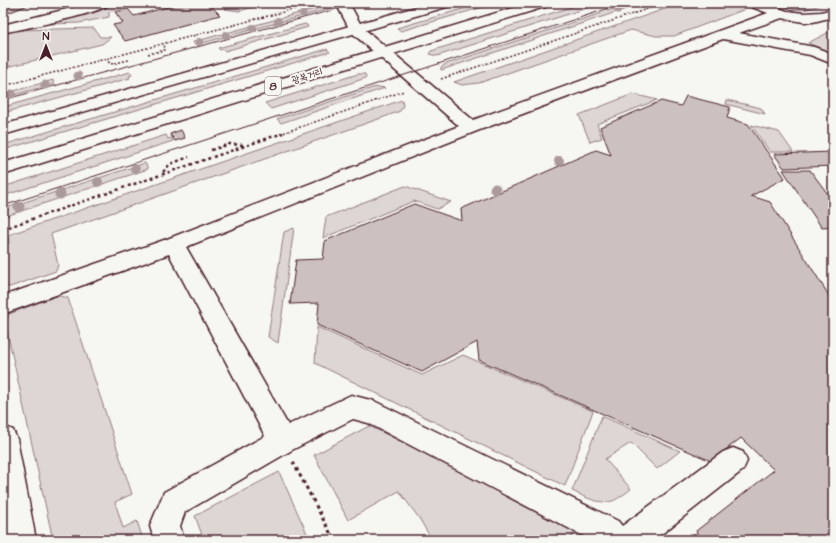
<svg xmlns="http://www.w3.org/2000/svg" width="836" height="543" font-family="'Architects Daughter','Poor Story',sans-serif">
  <rect width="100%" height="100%" fill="#f6f6f2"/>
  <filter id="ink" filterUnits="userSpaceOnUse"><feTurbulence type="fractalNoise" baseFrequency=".025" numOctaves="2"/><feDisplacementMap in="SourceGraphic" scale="8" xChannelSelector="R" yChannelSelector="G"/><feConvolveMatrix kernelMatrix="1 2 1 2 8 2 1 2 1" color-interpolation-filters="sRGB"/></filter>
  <g filter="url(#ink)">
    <g fill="#ddd6d5" stroke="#947a80">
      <path d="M112 3H129L134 5 109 12V17L79 23 50 24 52 21C67 18 103 15 112 3Z"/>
      <polygon points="233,3 269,3 239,11 225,9"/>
      <polygon points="483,3 497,3 401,31 397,28"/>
      <polygon points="584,3 603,3 437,56 429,54 431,51"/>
      <polygon points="632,3 644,3 441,70 441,67 446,64"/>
      <polygon points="682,3 742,3 745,7 743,10 674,36 656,36 631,30 479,83 462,85 454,82"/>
      <path d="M774 3H825C802 12 798 12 774 3Z"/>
      <polygon points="329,5 332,8 195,45 193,42"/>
      <polygon points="305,24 307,25 308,27 225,51 223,49 220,50 218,48"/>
      <polygon points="94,28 100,37 111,37 102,44 3,68 3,33 16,30"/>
      <polygon points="833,30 833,54 808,43"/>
      <polygon points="327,49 330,52 3,150 3,145"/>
      <polygon points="130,72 132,75 129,76 130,78 3,113 3,107"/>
      <polygon points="358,74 365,74 366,78 271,109 265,103"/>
      <polygon points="53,80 54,84 3,98 3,94"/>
      <polygon points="379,87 385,88 281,123 277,119 372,88"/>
      <polygon points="633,94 657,100 597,124 602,138 590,142 579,115"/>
      <polygon points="402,100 403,106 400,111 387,116 51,234 58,265 56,271 10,287 4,286 3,245 9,243 8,235"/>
      <polygon points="727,100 761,108 765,114 726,104"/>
      <polygon points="751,125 779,132 793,152 770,152"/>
      <polygon points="166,135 168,139 171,138 173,141 3,196 3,187"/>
      <polygon points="145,163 148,169 3,217 3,209"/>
      <polygon points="405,186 451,202 437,209 414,201 323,238 326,217"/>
      <polygon points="294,228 278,343 268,337 284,232"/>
      <polygon points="60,296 68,298 132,494 115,502 123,528 137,521 143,540 53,540 5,322 9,314 53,297"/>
      <polygon points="317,327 422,375 463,355 593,411 565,486 315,363"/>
      <path d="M602 416 680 451 657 469 631 443 605 459 631 489C626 493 620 497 615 500 601 506 585 497 572 491Z"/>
      <polygon points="369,426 562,519 575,534 567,540 432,540 419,518 399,491 348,520 314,455"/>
      <polygon points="279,472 310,540 204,540 195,516"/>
    </g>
    <g fill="#ccc1c0" stroke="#4a1f2b">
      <polygon points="9,3 33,3 3,15 3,6"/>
      <polygon points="183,3 208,3 220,15 125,41 113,25 123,23 115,12 128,9 134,16"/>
      <polygon points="686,96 730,107 727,118 748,124 785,178 751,196 770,202 833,302 833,540 700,540 696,531 774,470 741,438 711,461 479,360 477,342 422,372 317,325 319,303 290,304 296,260 323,259 325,241 414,204 462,221 461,209 596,150 611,155 600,127 661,101 681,106"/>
      <polygon points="181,130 185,138 175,141 170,134"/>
      <polygon points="833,152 833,166 784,168 774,154"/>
      <polygon points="783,170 810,170 833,201 833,227 822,228"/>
    </g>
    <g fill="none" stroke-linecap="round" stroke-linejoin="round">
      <g stroke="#4a1f2b" stroke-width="3">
        <g id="minor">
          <path d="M91 3H110C102 14 20 29 3 33V25Z"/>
          <polygon points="334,3 349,3 362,27 473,120 768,13 749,6 747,3 765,3 787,11 803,13 821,12 833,9 833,17 813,22 803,22 782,18 739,33 814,47 833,54 833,64 810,55 723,39 477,131 186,247 288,425 351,395 374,401 618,521 622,526 723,452 733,448 743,452 747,461 743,470 654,540 591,540 368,423 353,419 292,450 185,512 180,526 184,540 154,540 150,526 164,492 265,436 169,254 3,314 3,296 167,239 459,126 351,32 339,9"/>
          <polygon points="3,426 13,430 17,439 36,540 6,540 3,523"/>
        </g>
      </g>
      <g stroke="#4a1f2b" stroke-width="3">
        <g id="highway">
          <polygon points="430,3 452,3 450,6 3,135 3,125"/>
          <polygon points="529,3 550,3 548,6 3,175 3,163"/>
        </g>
      </g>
      <g stroke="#4a1f2b" stroke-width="1.5" stroke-dasharray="2 2" stroke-linecap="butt">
        <polyline points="148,54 165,50 164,44"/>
        <polyline points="105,59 111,64 129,60"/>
        <polyline points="441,79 665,3"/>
        <polyline points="3,86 317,3"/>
        <polyline points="280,134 404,91"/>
      </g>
      <g stroke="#4a1f2b" stroke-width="2.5" stroke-dasharray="3 3" stroke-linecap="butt">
        <polyline points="211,150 230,144 243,145"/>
        <polyline points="163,172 170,164 189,157"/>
        <polyline points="3,229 283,133"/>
      </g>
      <polyline stroke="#4a1f2b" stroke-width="3" stroke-dasharray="3.5 3.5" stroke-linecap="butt" points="293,462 334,540"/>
      <use href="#minor" fill="#f6f6f2" fill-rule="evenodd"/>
      <use href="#highway" fill="#f6f6f2" fill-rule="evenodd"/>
      <g stroke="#4a1f2b" stroke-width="1">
        <polyline points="3,100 358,3"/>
        <polyline points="3,206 625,3"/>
      </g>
    </g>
    <g fill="#ac999c">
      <circle cx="618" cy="10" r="3.5"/>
      <circle cx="303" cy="14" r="3.5"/>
      <circle cx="278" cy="21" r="4"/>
      <circle cx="253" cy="28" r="4"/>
      <circle cx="226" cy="35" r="4"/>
      <circle cx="199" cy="42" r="4"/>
      <circle cx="78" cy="76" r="4.5"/>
      <circle cx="45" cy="85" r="4.5"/>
      <circle cx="12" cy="94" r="4.5"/>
      <circle cx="559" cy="161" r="5"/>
      <circle cx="135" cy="169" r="5"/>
      <circle cx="98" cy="182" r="5"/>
      <circle cx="495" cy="189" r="5.5"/>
      <circle cx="60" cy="194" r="5.5"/>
      <circle cx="19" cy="207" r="5.5"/>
    </g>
  </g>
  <g text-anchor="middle" stroke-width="4" stroke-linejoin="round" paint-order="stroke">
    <g font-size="10" fill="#4a1f2b" stroke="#f6f6f2">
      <text transform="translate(307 75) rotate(-17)" y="4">광복거리</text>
    </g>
    <rect fill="#f6f6f2" stroke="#7e6067" stroke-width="1" x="265" y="77" width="16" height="18" rx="3"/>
    <g font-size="11" font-weight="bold" fill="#4a1f2b">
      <text x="273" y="90">8</text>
    </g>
  </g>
  <rect width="836" height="543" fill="none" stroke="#f6f6f2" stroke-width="16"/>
  <rect x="8" y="8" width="820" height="527" fill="none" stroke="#4a1f2b" stroke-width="1.5" filter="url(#ink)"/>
  <g transform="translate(46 46)" stroke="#f6f6f2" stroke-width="3" paint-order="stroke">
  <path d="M0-3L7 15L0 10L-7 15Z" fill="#4a1f2b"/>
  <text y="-6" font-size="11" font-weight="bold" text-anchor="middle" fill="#4a1f2b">N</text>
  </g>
</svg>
